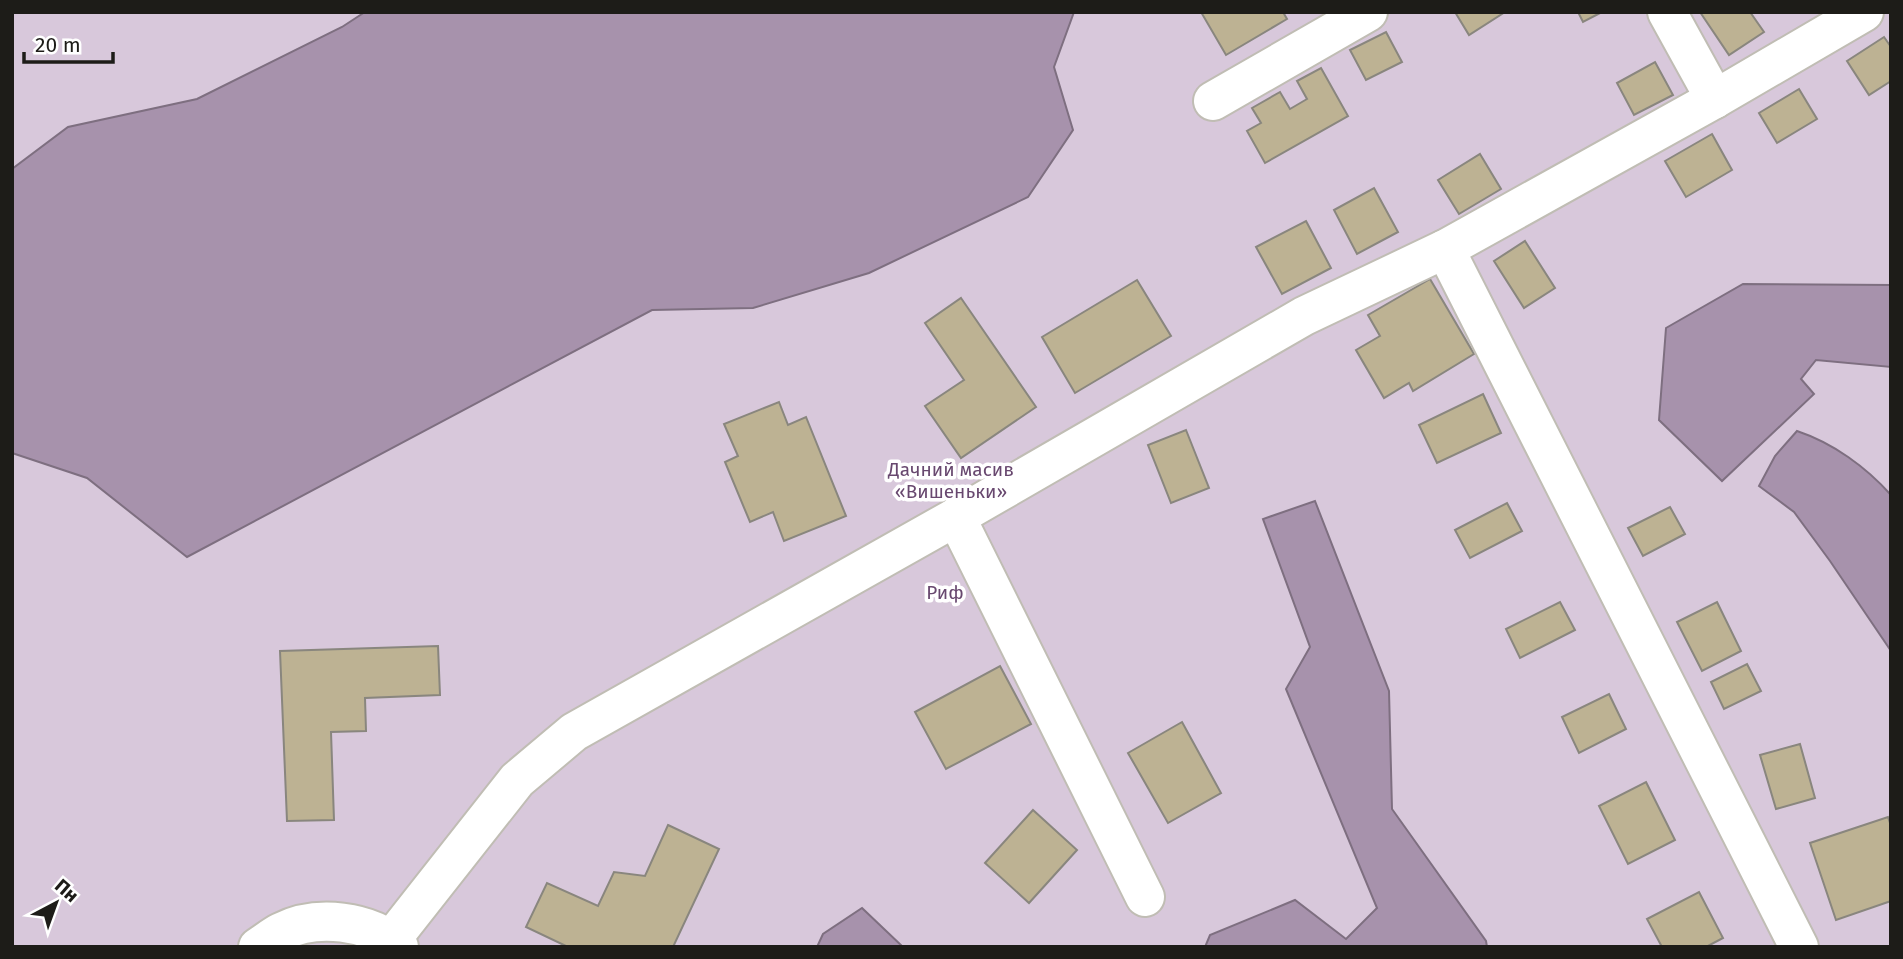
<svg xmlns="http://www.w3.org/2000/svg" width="1903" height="959" font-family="'Fira Sans',sans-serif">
  <rect width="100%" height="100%" fill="#e8e5db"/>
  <rect fill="#d8c8db" x="12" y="12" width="1879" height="935"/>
  <g fill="#a792ac" stroke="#7e6f80" stroke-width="2">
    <polygon points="365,12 1074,12 1054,67 1073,130 1028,197 869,273 753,308 652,310 187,557 87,478 12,453 12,169 68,127 197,99 342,27"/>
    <polygon points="1743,284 1891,285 1891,367 1816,360 1801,379 1814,394 1722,481 1659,420 1666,328"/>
    <path d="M1797 431C1833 443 1866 467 1891 495V651L1830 561 1794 512 1759 486 1775 456Z"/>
    <polygon points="1315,501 1389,691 1392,809 1486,941 1487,947 1205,947 1210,935 1295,900 1346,939 1377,908 1286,689 1310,647 1263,519"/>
    <polygon points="862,908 903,947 817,947 823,934"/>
  </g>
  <g fill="#bdb293" stroke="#89867e" stroke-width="2">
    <polygon points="1201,12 1283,12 1287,19 1226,55"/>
    <polygon points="1455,12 1505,12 1469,35"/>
    <polygon points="1578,12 1602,12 1583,22"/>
    <polygon points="1700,12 1750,12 1764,32 1729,55"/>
    <polygon points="1386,32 1402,62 1366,80 1350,50"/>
    <polygon points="1884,37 1891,47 1891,81 1869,95 1847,61"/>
    <polygon points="1655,62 1673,95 1634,115 1617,83"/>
    <polygon points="1321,68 1348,116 1265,163 1247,131 1261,123 1252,108 1280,92 1290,109 1307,99 1297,81"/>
    <polygon points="1799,89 1817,119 1777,143 1759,113"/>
    <polygon points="1712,134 1732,170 1686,197 1665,161"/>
    <polygon points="1480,154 1501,189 1459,214 1438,180"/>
    <polygon points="1374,188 1398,232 1357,254 1334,210"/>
    <polygon points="1306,221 1331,268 1282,294 1256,247"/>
    <polygon points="1525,241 1555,288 1524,308 1494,261"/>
    <polygon points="1430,279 1474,354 1413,391 1409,383 1384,398 1356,350 1380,336 1368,315"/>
    <polygon points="1137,280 1171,336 1075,393 1042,337"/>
    <polygon points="961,298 1036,407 961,458 925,406 964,380 925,323"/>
    <polygon points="1483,394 1501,433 1437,463 1419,425"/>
    <polygon points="779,402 788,425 806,417 846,516 784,541 773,512 750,522 725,462 738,456 724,424"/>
    <polygon points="1186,430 1209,488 1171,503 1148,445"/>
    <polygon points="1507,503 1522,531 1470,558 1455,530"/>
    <polygon points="1670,507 1685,534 1643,556 1628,528"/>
    <polygon points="1560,602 1575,630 1520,658 1506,629"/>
    <polygon points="1717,602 1741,651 1702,671 1677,622"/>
    <polygon points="438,646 440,695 365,698 366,731 331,732 334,820 287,821 280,651"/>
    <polygon points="1747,664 1761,691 1724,709 1711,682"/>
    <polygon points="1000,666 1031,724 946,769 915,712"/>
    <polygon points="1609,694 1626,729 1579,753 1562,717"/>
    <polygon points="1182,722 1221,793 1168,823 1128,753"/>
    <polygon points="1800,744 1815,798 1776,809 1760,755"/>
    <polygon points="1646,782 1675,840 1628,864 1599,806"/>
    <polygon points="1033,810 1077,850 1029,903 985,863"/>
    <polygon points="1888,817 1891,826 1891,901 1836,920 1810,843"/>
    <polygon points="668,825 719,849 673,947 568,947 526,927 547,883 598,906 614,872 645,876"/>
    <polygon points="1699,892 1723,938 1706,947 1662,947 1647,919"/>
  </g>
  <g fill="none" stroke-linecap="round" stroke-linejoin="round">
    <g stroke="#c0bdb4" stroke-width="42">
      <g id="minor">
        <polyline points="1667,12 1715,99"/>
        <polyline points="1213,101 1368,12"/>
        <polyline points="1445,249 1799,947"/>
        <polyline points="956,517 1145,897"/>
        <polyline points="391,940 517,780 574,732 956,517 1304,316 1445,249 1715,99 1864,12"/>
        <path d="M258 947C266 942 273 936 281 932 317 914 369 920 399 947"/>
      </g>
    </g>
    <use href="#minor" stroke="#fff" stroke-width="38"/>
  </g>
  <g text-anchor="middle" stroke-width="7" stroke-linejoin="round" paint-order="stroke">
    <g font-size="19" fill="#68486f" stroke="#fff">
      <text x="951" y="476">Дачний масив<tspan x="951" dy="22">«Вишеньки»</tspan></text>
      <text x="945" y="599">Риф</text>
    </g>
  </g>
  <rect width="1903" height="959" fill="none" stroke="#1d1c18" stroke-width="28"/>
  <g transform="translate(56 903) rotate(41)" stroke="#ffffff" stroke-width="5" paint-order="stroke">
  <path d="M0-5L12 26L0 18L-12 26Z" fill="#1d1c18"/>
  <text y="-10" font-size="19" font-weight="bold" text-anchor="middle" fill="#1d1c18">Пн</text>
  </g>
  <path d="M24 52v10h89v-10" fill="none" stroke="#1d1c18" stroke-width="3.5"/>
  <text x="35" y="52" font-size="21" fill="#1d1c18" stroke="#ffffff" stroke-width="5" paint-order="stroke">20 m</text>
</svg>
